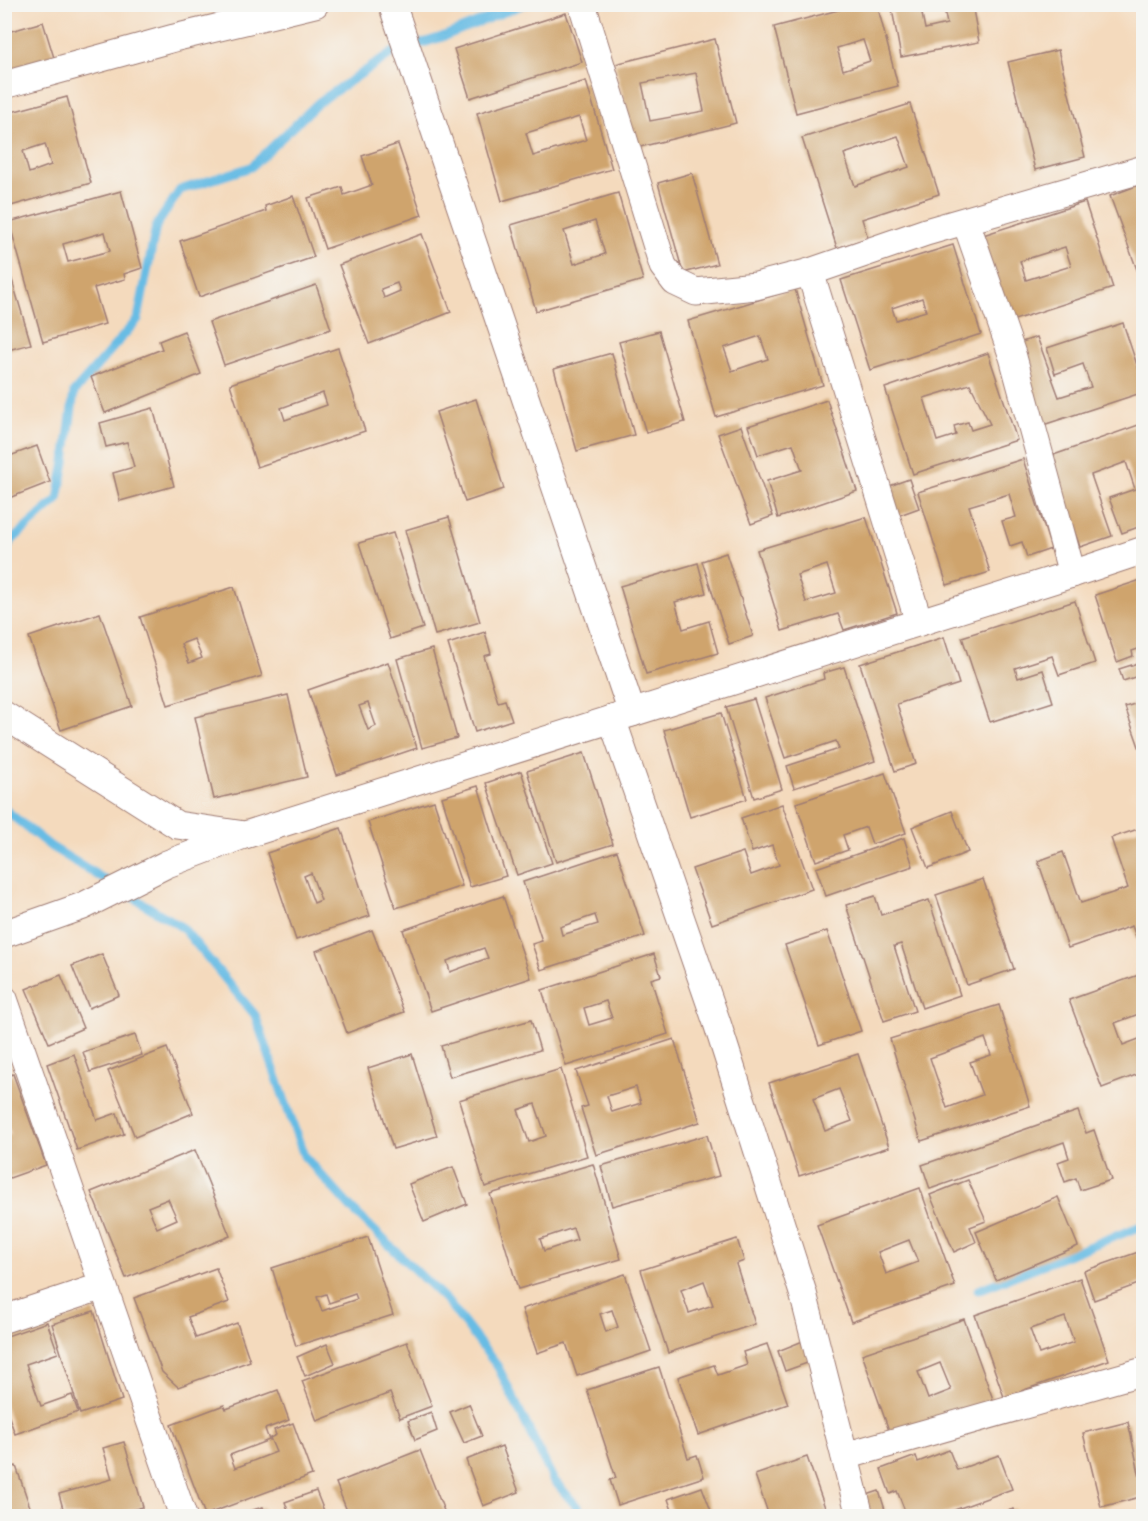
<svg xmlns="http://www.w3.org/2000/svg" width="1148" height="1521" font-family="'Indie Flower',sans-serif">
  <rect width="100%" height="100%" fill="#f6f6f2"/>
  <filter id="ink" filterUnits="userSpaceOnUse"><feTurbulence type="fractalNoise" baseFrequency=".0167" numOctaves="2"/><feDisplacementMap in="SourceGraphic" scale="12" xChannelSelector="R" yChannelSelector="G"/><feConvolveMatrix kernelMatrix="1 2 1 2 8 2 1 2 1" color-interpolation-filters="sRGB"/></filter>
  <filter id="wash" filterUnits="userSpaceOnUse"><feTurbulence type="fractalNoise" baseFrequency=".008" numOctaves="4" result="noise"/><feDisplacementMap in="SourceGraphic" scale="24" xChannelSelector="R" yChannelSelector="G"/><feGaussianBlur stdDeviation="1.35" result="paint"/><feColorMatrix in="noise" values="0 0 0 0 0 0 0 0 0 0 0 0 0 0 0 0 0 1.4 0 .05"/><feComposite in="paint" operator="in"/></filter>
  <g filter="url(#wash)">
    <rect width="100%" height="100%" fill="#f4dabd"/>
    <g fill="none" stroke-linecap="round" stroke-linejoin="round">
      <g stroke="#68bce4" stroke-width="9">
        <polyline points="4,556 10,542 58,499 65,462 74,392 138,319 156,226 180,190 251,167 319,102 392,53 442,37 524,4"/>
        <polyline points="4,809 50,846 183,928 255,1015 304,1156 351,1208 447,1301 498,1367 553,1479 585,1516"/>
        <polyline points="978,1290 1144,1225"/>
      </g>
    </g>
    <g id="blocks">
      <g fill="#cfa46d" fill-rule="evenodd">
        <path d="M861 4H877L898 86 796 113 774 27ZM863 40 870 61 843 70 837 48Z"/>
        <polygon points="891,4 920,4 925,29 947,24 943,4 972,4 979,42 901,57"/>
        <polygon points="566,13 582,62 470,98 454,49"/>
        <polygon points="43,22 55,61 4,75 4,33"/>
        <path d="M715 39 736 123 636 148 615 64ZM696 73 704 111 650 121 642 83Z"/>
        <polygon points="1058,50 1085,157 1035,170 1008,62"/>
        <path d="M586 81 612 169 502 201 477 113ZM579 117 586 140 533 156 526 133Z"/>
        <path d="M67 97 91 183 4 208V114ZM45 144 51 165 29 173 23 151Z"/>
        <path d="M910 104 939 194 862 219 868 238 837 248 802 138ZM898 136 909 167 855 186 844 154Z"/>
        <polygon points="398,144 422,215 325,249 308,198 342,187 344,195 372,185 362,156"/>
        <polygon points="692,173 717,264 683,273 658,183"/>
        <polygon points="1144,183 1144,276 1140,278 1110,196"/>
        <path d="M121 191 142 268 124 274 125 279 94 288 105 324 43 342 9 222ZM105 232 110 251 68 262 63 244Z"/>
        <path d="M618 193 643 280 536 311 511 225ZM595 221 605 254 574 264 564 231Z"/>
        <polygon points="293,196 314,257 199,297 180,241 266,211 265,206"/>
        <path d="M1085 202 1113 288 1008 322 980 236ZM1065 247 1071 266 1026 280 1020 261Z"/>
        <path d="M422 234 451 312 369 344 339 265ZM397 283 400 291 384 298 381 289Z"/>
        <path d="M953 245 981 334 870 370 841 280ZM922 298 926 311 896 320 892 308Z"/>
        <polygon points="4,253 31,344 4,351"/>
        <polygon points="316,285 331,329 224,365 209,322"/>
        <path d="M795 289 823 385 716 417 688 321ZM760 336 768 359 732 371 724 348Z"/>
        <polygon points="1123,323 1144,386 1144,392 1040,426 1013,345 1037,337 1059,397 1091,387 1083,364 1055,374 1047,348"/>
        <polygon points="184,331 201,374 105,413 91,377 162,349 159,341"/>
        <polygon points="659,331 685,422 646,433 619,342"/>
        <path d="M338 348 365 431 257 467 230 384ZM323 393 327 405 285 420 281 408Z"/>
        <polygon points="612,353 634,435 577,451 554,369"/>
        <path d="M988 353 1017 440 913 474 885 388ZM970 384 990 424 971 430 968 422 954 426 956 435 937 441 924 398Z"/>
        <polygon points="476,399 504,489 465,502 436,412"/>
        <polygon points="827,400 857,491 778,518 767,481 802,470 793,444 758,455 748,426"/>
        <polygon points="153,408 174,486 120,501 113,473 134,467 127,442 106,447 100,423"/>
        <polygon points="1144,423 1144,525 1122,533 1109,498 1135,489 1126,462 1091,475 1112,536 1080,547 1048,457"/>
        <polygon points="741,426 773,516 751,524 718,434"/>
        <polygon points="37,446 50,482 4,500 4,458"/>
        <polygon points="1023,459 1051,549 1027,557 1022,542 1010,546 1002,521 1016,517 1009,494 969,506 990,572 947,585 918,492"/>
        <polygon points="909,479 919,508 894,517 884,488"/>
        <polygon points="449,517 480,622 435,635 405,530"/>
        <path d="M866 517 897 613 844 630 838 614 782 631 757 550ZM827 565 836 593 806 602 797 575Z"/>
        <polygon points="393,533 423,628 390,639 359,543"/>
        <polygon points="726,553 753,636 729,644 702,561"/>
        <polygon points="698,563 706,593 675,602 683,629 709,621 718,653 646,674 620,586"/>
        <polygon points="1144,579 1144,647 1132,651 1133,656 1117,662 1095,595"/>
        <path d="M234 587 262 676 168 705 140 617ZM194 639 202 658 189 663 181 644Z"/>
        <polygon points="1075,601 1095,663 1059,675 1052,656 1015,668 1018,678 1043,670 1053,702 990,722 962,637"/>
        <polygon points="100,613 132,706 61,730 29,637"/>
        <polygon points="485,632 491,654 484,656 498,702 505,700 512,720 475,732 448,644"/>
        <polygon points="944,637 959,684 897,704 916,764 895,771 860,664"/>
        <polygon points="432,649 457,738 422,748 397,659"/>
        <polygon points="1144,656 1144,674 1123,681 1119,669 1141,662 1139,658"/>
        <path d="M388 662 417 748 337 775 308 690ZM368 703 376 726 368 730 359 706Z"/>
        <polygon points="844,667 875,761 794,788 787,766 839,749 836,741 785,758 765,698 824,679 823,673"/>
        <polygon points="288,695 307,777 214,799 195,717"/>
        <polygon points="754,699 782,789 754,798 726,707"/>
        <polygon points="1144,701 1144,758 1143,758 1125,707"/>
        <polygon points="721,713 747,799 690,817 664,730"/>
        <polygon points="584,753 613,844 556,862 527,771"/>
        <polygon points="521,771 552,863 517,875 486,783"/>
        <polygon points="885,773 906,833 872,844 866,827 843,835 848,850 816,861 796,803"/>
        <polygon points="478,786 506,876 470,887 442,797"/>
        <polygon points="434,801 462,886 396,908 368,822"/>
        <polygon points="782,804 812,889 712,924 692,869 743,852 751,875 779,865 772,845 752,852 741,818"/>
        <polygon points="952,811 968,852 928,868 912,827"/>
        <polygon points="1144,827 1144,937 1137,939 1132,926 1068,948 1038,861 1063,852 1081,903 1128,888 1111,838"/>
        <path d="M341 828 370 916 296 940 267 853ZM311 873 321 900 314 903 304 876Z"/>
        <polygon points="904,838 913,866 826,896 816,868"/>
        <path d="M617 851 645 936 541 970 532 944 542 941 523 882ZM595 915 598 924 562 935 560 927Z"/>
        <polygon points="983,879 1014,969 967,985 936,895"/>
        <path d="M503 896 531 978 431 1011 403 930ZM484 948 488 958 450 972 447 961Z"/>
        <polygon points="875,896 881,915 929,900 960,995 922,1008 901,944 894,946 915,1011 884,1021 846,905"/>
        <polygon points="372,930 404,1012 347,1033 316,951"/>
        <polygon points="827,931 861,1031 819,1045 785,945"/>
        <polygon points="102,954 119,995 89,1008 72,966"/>
        <path d="M654 954 661 976 651 979 668 1034 566 1066 542 990ZM606 1001 612 1018 589 1025 584 1008Z"/>
        <polygon points="1144,973 1144,1012 1115,1023 1123,1045 1144,1037 1144,1072 1102,1088 1069,1000"/>
        <polygon points="61,975 83,1028 49,1043 26,989"/>
        <path d="M999 1005 1030 1106 921 1141 890 1039ZM985 1038 991 1055 970 1062 982 1095 947 1108 930 1058Z"/>
        <polygon points="531,1020 540,1050 450,1077 441,1046"/>
        <polygon points="135,1035 142,1055 90,1072 83,1052"/>
        <path d="M674 1039 700 1122 596 1155 581 1108 588 1106 576 1071ZM636 1087 641 1103 612 1112 607 1096Z"/>
        <polygon points="167,1048 193,1113 135,1137 108,1071"/>
        <polygon points="74,1054 97,1120 117,1113 124,1134 77,1150 47,1064"/>
        <polygon points="412,1054 437,1136 393,1149 368,1068"/>
        <path d="M858 1054 889 1147 799 1176 769 1083ZM839 1089 852 1121 825 1131 813 1099Z"/>
        <path d="M561 1069 587 1156 485 1187 459 1100ZM535 1104 546 1136 529 1142 518 1110Z"/>
        <polygon points="13,1074 46,1165 4,1180 4,1136 11,1134 4,1116 4,1077"/>
        <polygon points="1078,1111 1086,1133 1094,1130 1111,1180 1080,1190 1076,1178 1065,1182 1058,1162 1069,1158 1064,1142 930,1189 922,1165"/>
        <polygon points="707,1135 719,1176 612,1206 601,1166"/>
        <path d="M195 1150 230 1236 126 1278 91 1192ZM168 1199 177 1219 157 1228 148 1207Z"/>
        <path d="M593 1164 621 1259 518 1289 490 1194ZM573 1228 577 1240 544 1251 540 1239Z"/>
        <polygon points="453,1167 467,1204 424,1222 409,1184"/>
        <polygon points="968,1180 986,1221 970,1227 976,1242 954,1252 930,1195"/>
        <path d="M920 1188 955 1286 851 1322 817 1225ZM909 1240 918 1262 886 1274 878 1252Z"/>
        <polygon points="1058,1197 1078,1246 996,1280 976,1232"/>
        <path d="M368 1237 393 1315 296 1346 272 1268ZM326 1294 329 1303 355 1294 357 1299 322 1311 317 1297Z"/>
        <path d="M737 1239 744 1261 736 1264 755 1324 668 1353 641 1270ZM704 1281 713 1305 689 1313 681 1290Z"/>
        <polygon points="1144,1250 1144,1282 1094,1300 1084,1271"/>
        <polygon points="216,1268 229,1302 188,1317 196,1338 237,1323 250,1361 178,1387 162,1372 134,1298"/>
        <path d="M625 1274 651 1351 577 1376 566 1343 537 1353 522 1309ZM612 1310 618 1327 606 1332 600 1314Z"/>
        <path d="M1080 1278 1109 1360 1004 1397 975 1315ZM1065 1317 1074 1342 1039 1354 1030 1329Z"/>
        <polygon points="94,1311 122,1400 80,1414 52,1324"/>
        <path d="M964 1319 994 1402 892 1439 862 1354ZM940 1363 951 1390 928 1399 918 1372Z"/>
        <polygon points="47,1322 58,1353 26,1364 41,1406 72,1395 78,1412 15,1434 4,1403 4,1337"/>
        <polygon points="803,1341 810,1362 785,1371 778,1351"/>
        <polygon points="407,1342 432,1406 400,1418 390,1393 317,1421 302,1381"/>
        <polygon points="327,1344 335,1363 305,1376 297,1357"/>
        <polygon points="767,1344 788,1404 698,1435 678,1377 714,1365 718,1375 747,1365 743,1352"/>
        <polygon points="659,1367 688,1458 697,1455 704,1477 618,1505 610,1480 616,1478 587,1390"/>
        <polygon points="278,1390 289,1420 265,1429 269,1440 230,1455 235,1468 276,1452 270,1438 276,1435 274,1430 293,1423 312,1475 205,1515 171,1425 224,1405 226,1409"/>
        <polygon points="469,1404 482,1436 464,1443 450,1412"/>
        <polygon points="431,1412 437,1431 415,1440 408,1421"/>
        <polygon points="1128,1422 1144,1496 1101,1507 1083,1433"/>
        <polygon points="124,1442 143,1507 108,1516 65,1516 59,1494 112,1479 103,1448"/>
        <polygon points="502,1446 519,1492 483,1506 466,1460"/>
        <polygon points="420,1450 446,1516 349,1516 336,1483"/>
        <polygon points="949,1450 957,1470 999,1455 1012,1489 938,1516 907,1516 897,1491 890,1494 881,1469 916,1456 918,1462"/>
        <polygon points="807,1457 828,1516 769,1516 755,1475"/>
        <polygon points="16,1466 33,1516 4,1515 4,1470"/>
        <polygon points="702,1487 713,1516 674,1516 668,1499"/>
        <polygon points="316,1491 326,1516 290,1516 285,1502"/>
        <polygon points="879,1491 887,1516 871,1516 864,1496"/>
        <polygon points="263,1507 266,1516 233,1516"/>
        <polygon points="1014,1509 1016,1516 989,1516"/>
      </g>
    </g>
  </g>
  <g filter="url(#ink)">
    <use href="#blocks" fill-opacity="0" stroke="#9f7c74" stroke-width="1.5"/>
    <g fill="none" stroke-linecap="round" stroke-linejoin="round">
      <g stroke="#9f7c74" stroke-width="29">
        <g id="minor">
          <polyline points="392,4 632,713"/>
          <polyline points="582,4 663,266 675,282 696,292 756,286 810,272 926,232 1144,169"/>
          <polyline points="4,85 174,38 315,4"/>
          <polyline points="966,222 1013,357 1072,574"/>
          <polyline points="810,272 919,622"/>
          <polyline points="4,715 177,825 245,835 1072,574 1144,550"/>
          <polyline points="612,719 717,1023 803,1293 860,1516"/>
          <polyline points="4,934 83,906 167,864 241,836"/>
          <polyline points="4,999 183,1516"/>
          <polyline points="4,1319 103,1286"/>
          <polyline points="845,1456 1144,1371"/>
        </g>
      </g>
      <use href="#minor" stroke="#fff" stroke-width="27"/>
    </g>
  </g>
  <rect width="1148" height="1521" fill="none" stroke="#f6f6f2" stroke-width="24"/>
</svg>
